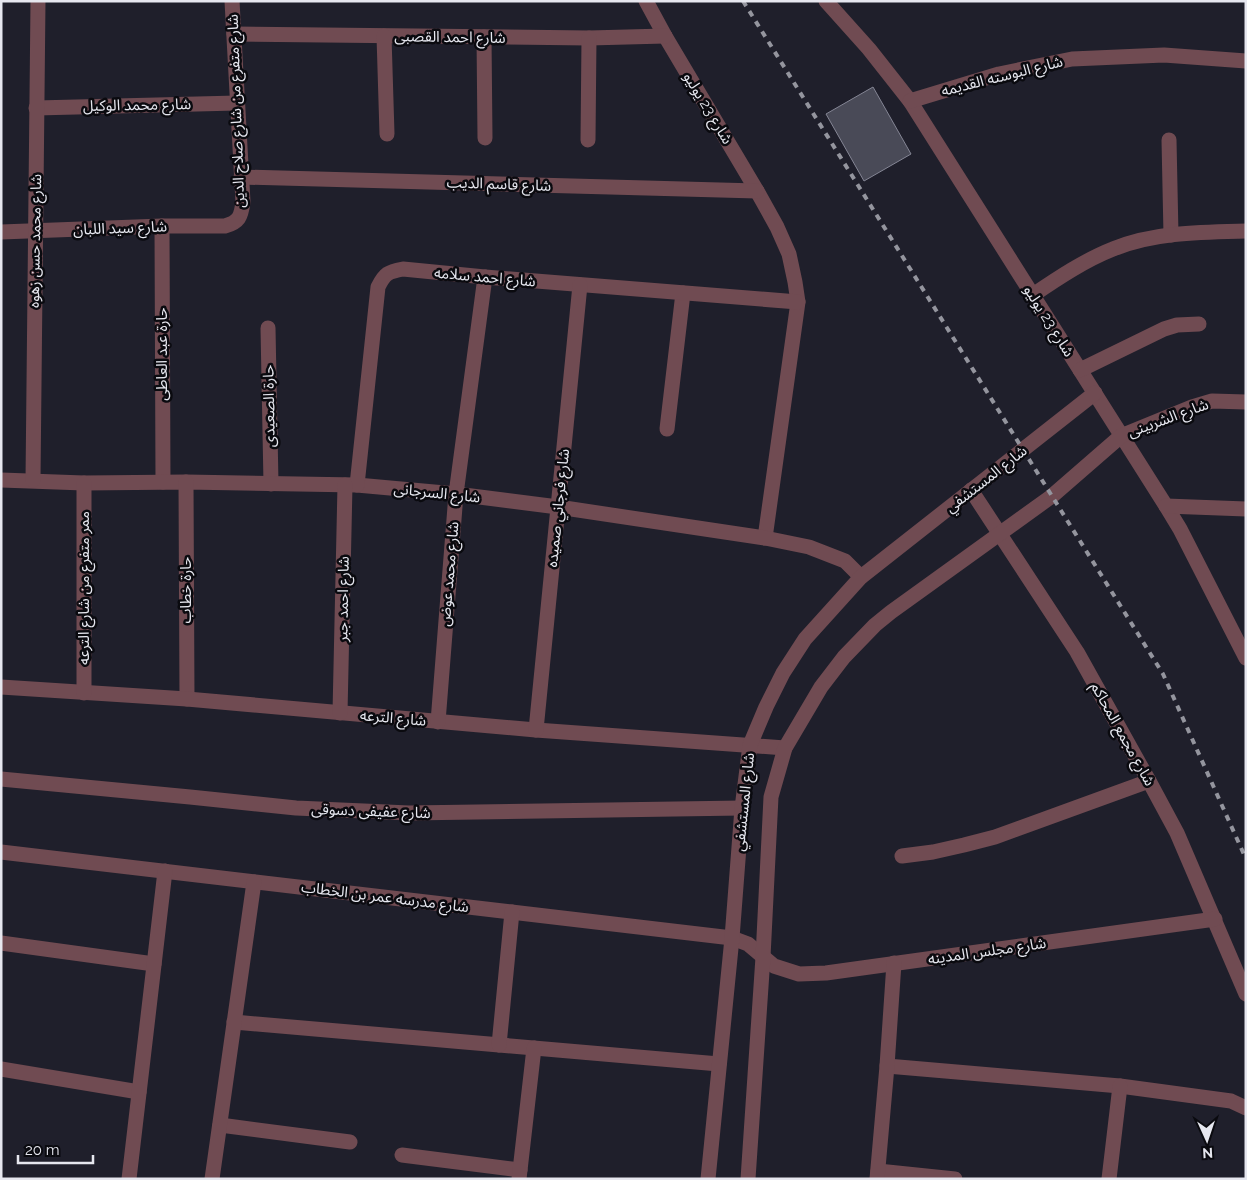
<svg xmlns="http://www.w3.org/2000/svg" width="1247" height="1180" font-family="Raleway,'Noto Sans Arabic',sans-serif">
  <rect width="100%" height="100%" fill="#1f1f2b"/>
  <polygon fill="#494a57" stroke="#858695" points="873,87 911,154 864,181 826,114"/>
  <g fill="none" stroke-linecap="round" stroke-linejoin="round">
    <g stroke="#704b52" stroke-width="15">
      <polyline points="646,1 665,36 757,191 777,227 789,254 795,282 798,302 765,538"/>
      <polyline points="826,1 869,49 910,101 1166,506 1180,529 1246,658"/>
      <polyline points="234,34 589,38 665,36"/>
      <polyline points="384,36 387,134"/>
      <polyline points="484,37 485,138"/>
      <polyline points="910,101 999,74 1072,59 1164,55 1246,61"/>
      <polyline points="36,108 237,103"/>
      <polyline points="588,140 589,38"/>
      <polyline points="1169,140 1171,235"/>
      <polyline points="241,177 757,191"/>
      <polyline points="162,226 163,482"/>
      <path d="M1 232 162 226H225C239 222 241 217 243 202L232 1"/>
      <path d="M1033 295C1058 278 1085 260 1113 249 1153 232 1203 232 1246 231"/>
      <polyline points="268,328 271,484"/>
      <polyline points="1080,370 1164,329 1177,325 1199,324"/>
      <polyline points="667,429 683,293"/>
      <polyline points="1,480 84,483 186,482 357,485 456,494 558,507 765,538 809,547 845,561 861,577"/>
      <polyline points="33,480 38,1"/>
      <polyline points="186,482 187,699"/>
      <path d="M357 485 378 287C385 273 388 272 403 269L485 277 798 302"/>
      <polyline points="971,490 1077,652 1149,781 1177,833 1246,994"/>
      <polyline points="1166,506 1246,509"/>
      <polyline points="1,687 187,699 536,730 785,748"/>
      <polyline points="84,693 84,483"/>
      <polyline points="340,713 345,485"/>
      <polyline points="438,722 456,494 485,277"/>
      <polyline points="536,730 580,285"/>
      <polyline points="1,779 190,797 296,808 409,813 742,808"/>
      <polyline points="1,852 732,938 748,944 774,966 799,974 826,973 1215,919"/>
      <polyline points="902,856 933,852 964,845 995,837 1149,781"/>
      <polyline points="1,943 154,964"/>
      <polyline points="234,1022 719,1064"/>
      <polyline points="499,1045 512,912"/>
      <polyline points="887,1066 1120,1086 1231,1101 1246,1108"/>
      <polyline points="1,1069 139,1092"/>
      <polyline points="220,1125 350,1142"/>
      <polyline points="402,1155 520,1170"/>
      <polyline points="878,1171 955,1179"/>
      <polyline points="129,1179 165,871"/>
      <polyline points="212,1179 254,882"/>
      <polyline points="519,1179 534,1048"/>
      <polyline points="708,1179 732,938 742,808 750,745 766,707 783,673 805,639 861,577 1095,393"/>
      <polyline points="748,1179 763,957 771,797 785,748 821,687 844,657 875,625 891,612 1052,496 1121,436 1192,407 1212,401 1246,402"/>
      <polyline points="877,1179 887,1066 894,963"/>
      <polyline points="1109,1179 1120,1086"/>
    </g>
    <polyline stroke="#94959e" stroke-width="4" stroke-dasharray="6 6" stroke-linecap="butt" points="743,1 1163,674 1246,859"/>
  </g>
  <g text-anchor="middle" stroke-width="5" stroke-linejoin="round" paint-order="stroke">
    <g font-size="15" fill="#e6e7ef" stroke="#0a0a0f">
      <text transform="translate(450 37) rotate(1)" y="5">شارع احمد القصبى</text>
      <text transform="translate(1002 76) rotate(-14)" y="5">شارع البوسته القديمه</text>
      <text transform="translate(137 105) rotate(-1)" y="5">شارع محمد الوكيل</text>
      <text transform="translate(708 108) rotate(59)" y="5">شارع 23 يوليو</text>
      <text transform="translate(236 111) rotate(-92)" y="5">شارع متفرع من شارع صلاح الدين</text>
      <text transform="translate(499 184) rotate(2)" y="5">شارع قاسم الديب</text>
      <text transform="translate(120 228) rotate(-2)" y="5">شارع سيد اللبان</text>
      <text transform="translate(35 241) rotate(-89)" y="5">شارع محمد حسن زهوه</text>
      <text transform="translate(485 277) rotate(5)" y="5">شارع احمد سلامه</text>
      <text transform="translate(1049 321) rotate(58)" y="5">شارع 23 يوليو</text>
      <text transform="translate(162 354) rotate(-90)" y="5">حارة عبد العاطى</text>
      <text transform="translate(269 406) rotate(-91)" y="5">حارة الصعيدى</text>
      <text transform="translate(1168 418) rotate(-20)" y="5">شارع الشربينى</text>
      <text transform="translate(986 479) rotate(-38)" y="5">شارع المستشفي</text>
      <text transform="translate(437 493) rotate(6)" y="5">شارع السرجانى</text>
      <text transform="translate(558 508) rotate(-84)" y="5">شارع فرجاني صميده</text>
      <text transform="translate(449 574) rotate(-85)" y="5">شارع محمد عوض</text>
      <text transform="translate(84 588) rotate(-90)" y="5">ممر متفرع من شارع الترعه</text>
      <text transform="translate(186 590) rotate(-90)" y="5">حارة خطاب</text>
      <text transform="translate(343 599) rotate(-89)" y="5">شارع احمد جبر</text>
      <text transform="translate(393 718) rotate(5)" y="5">شارع الترعه</text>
      <text transform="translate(1123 734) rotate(61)" y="5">شارع مجمع المحاكم</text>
      <text transform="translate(744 802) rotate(-84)" y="5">شارع المستشفي</text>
      <text transform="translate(371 811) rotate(2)" y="5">شارع عفيفى دسوقى</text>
      <text transform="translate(385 897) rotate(7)" y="5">شارع مدرسه عمر بن الخطاب</text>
      <text transform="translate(987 951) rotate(-8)" y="5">شارع مجلس المدينه</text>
    </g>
  </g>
  <rect width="1247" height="1180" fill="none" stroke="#e6e7ef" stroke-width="5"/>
  <g transform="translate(1207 1140) rotate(177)" stroke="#0a0a0f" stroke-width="4" paint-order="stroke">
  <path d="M0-4L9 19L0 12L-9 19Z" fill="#e6e7ef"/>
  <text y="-8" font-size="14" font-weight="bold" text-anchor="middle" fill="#e6e7ef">N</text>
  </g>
  <path d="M18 1155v8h75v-8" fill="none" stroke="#e6e7ef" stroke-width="2.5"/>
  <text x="25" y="1155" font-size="15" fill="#e6e7ef" stroke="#0a0a0f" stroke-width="4" paint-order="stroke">20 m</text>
</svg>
